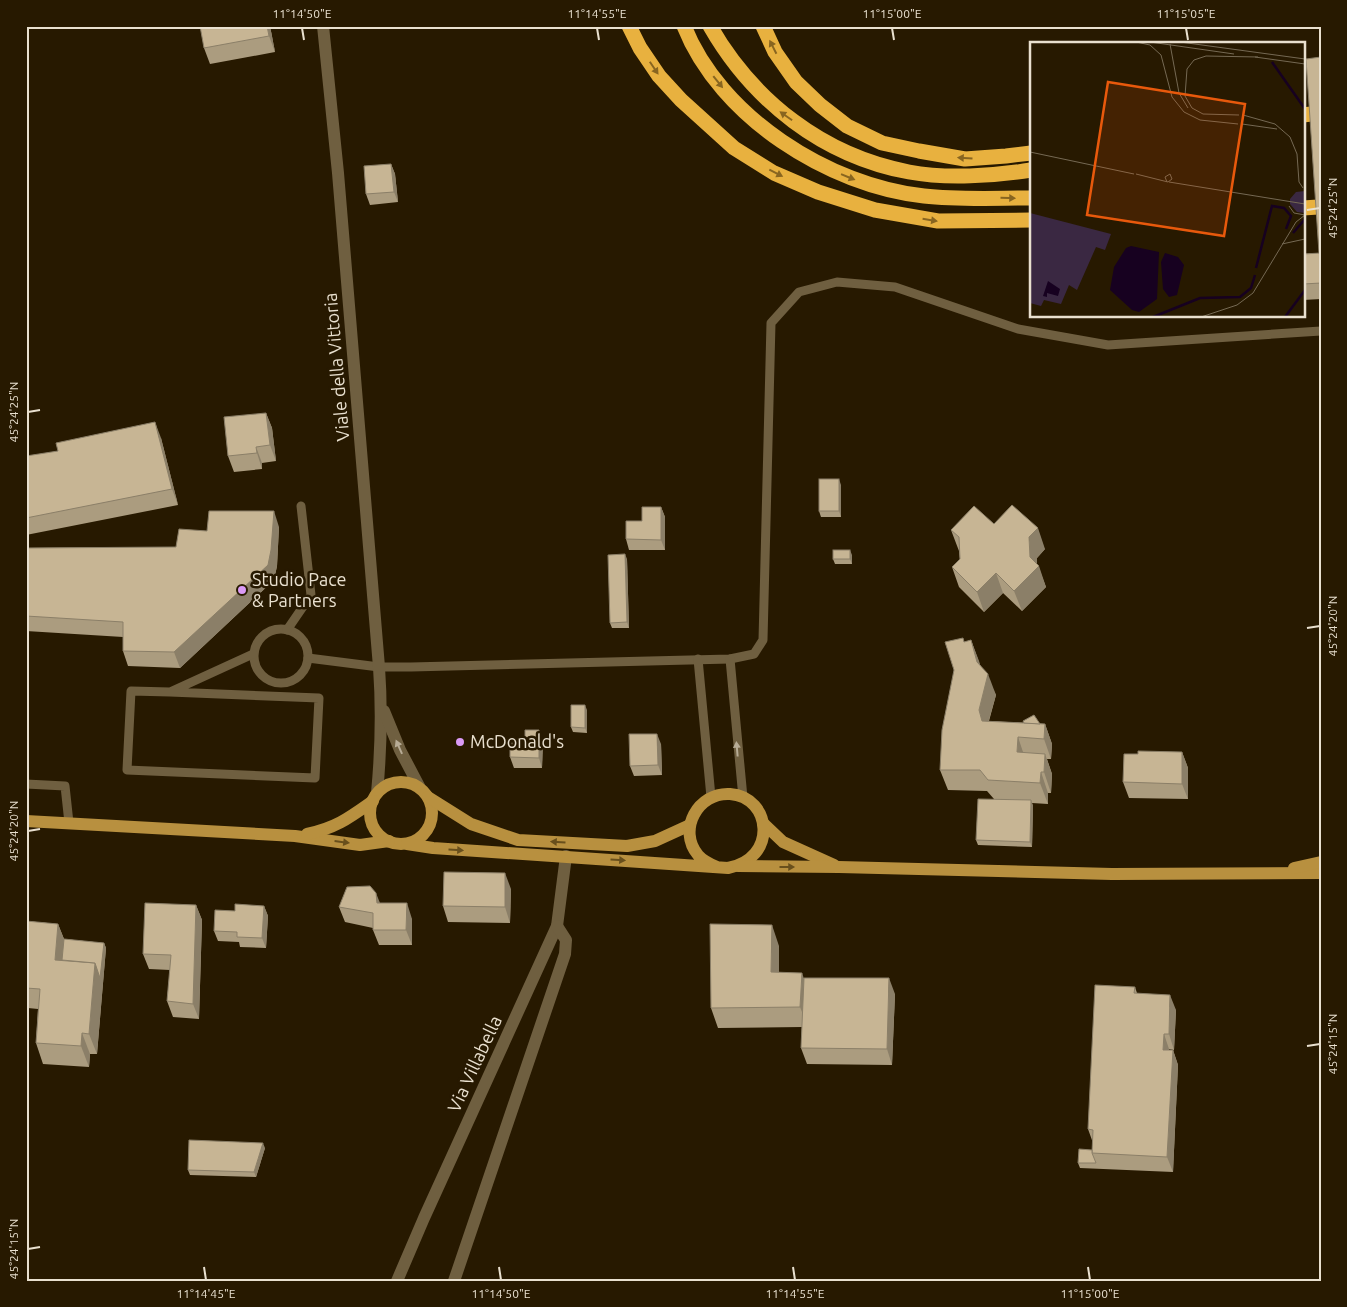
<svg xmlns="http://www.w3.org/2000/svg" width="1347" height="1307" font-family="Ubuntu,sans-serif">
  <rect width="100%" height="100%" fill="#271900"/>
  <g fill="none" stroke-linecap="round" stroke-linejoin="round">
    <g stroke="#6f5f40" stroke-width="9">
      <circle cx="281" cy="656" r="27"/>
      <polyline points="287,630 311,595 301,506"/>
      <polyline points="308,658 379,667 411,667 730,659 754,654 763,640 771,323 799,292 837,282 895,287 1018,329 1108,345 1321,331"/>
      <polyline points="698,659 711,797"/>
      <polyline points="730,659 743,798"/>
      <polyline points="170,692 319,698 315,778 127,770 131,691 170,692 253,654"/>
      <polyline points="26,784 65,786 69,823"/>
    </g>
    <g stroke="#6f5f40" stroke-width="12">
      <polyline points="397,1281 424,1218 557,926 566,856"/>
      <polyline points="454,1281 565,954 566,940 557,926"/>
    </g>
    <g stroke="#6f5f40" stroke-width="12">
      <path d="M323 26 338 173 379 667C382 709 381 751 377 793"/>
      <polyline points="384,711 400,750 420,788"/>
    </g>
    <g stroke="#b8903f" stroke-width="12">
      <circle cx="401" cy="813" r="31"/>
      <polyline points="428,797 471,824 518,840 627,846 655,841 690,825"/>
      <polyline points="26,821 295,836 360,845 389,841"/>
      <polyline points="763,823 783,842 834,865"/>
      <path d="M307 834C336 828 349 818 373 801"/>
      <path d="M407 844 433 848 728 868C778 859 772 797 730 794 698 792 677 830 698 855 703 861 710 864 717 867"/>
      <polyline points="738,866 839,867 1112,874 1321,873"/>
      <polyline points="1294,868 1321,862"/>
    </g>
    <g stroke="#e8b13f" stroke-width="15">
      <polyline points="629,26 640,48 659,76 681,100 734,148 774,173 818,192 875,210 938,221 1031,220"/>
      <path d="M684 26C720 117 829 186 924 196 959 200 996 198 1031 198"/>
      <path d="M710 26C753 101 823 156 909 172 946 179 994 176 1031 170"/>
      <polyline points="763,26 775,52 796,82 820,105 847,126 882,143 919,151 965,159 1006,156 1031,153"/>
      <polyline points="1303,115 1311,114"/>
      <polyline points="1303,208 1318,207"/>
    </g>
  </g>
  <g fill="#ab9c7f">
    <polygon points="270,26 275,52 210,64 204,48"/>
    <polygon points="1321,57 1321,299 1303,300 1303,254 1319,253"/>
    <polygon points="391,164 395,174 398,202 370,205 366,194"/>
    <polygon points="266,413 272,428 276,461 262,463 262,469 234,472 228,456"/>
    <polygon points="161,438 178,505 26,535 26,456"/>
    <polygon points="841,485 841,517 821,517 819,511"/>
    <polygon points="661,507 665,517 665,550 629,550 626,539"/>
    <polygon points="994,524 1045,549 1037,558 1037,564 1046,587 1022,611 1003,593 984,612 959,587 952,567 960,559 959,551 951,530"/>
    <polygon points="279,527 277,566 274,580 180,668 128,666 123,651 123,637 26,631 26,548 176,547 207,531"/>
    <polygon points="852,555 852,564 835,564 833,559"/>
    <polygon points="627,559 629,628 612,628 610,623"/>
    <polygon points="971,640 980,665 996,695 989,721 1045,724 1052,744 1051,759 1047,759 1052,774 1051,793 1048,793 1048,804 1032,803 1033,806 1032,847 978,845 976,840 994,799 987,791 948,790 940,770 964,642"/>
    <polygon points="587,710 587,733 573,732 571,727"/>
    <polygon points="543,740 542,768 514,768 510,757 525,743"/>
    <polygon points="661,744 662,775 634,776 630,766"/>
    <polygon points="1182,752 1188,768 1188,799 1129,798 1123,782 1138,754"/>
    <polygon points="511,889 510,923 448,922 443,906"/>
    <polygon points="380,903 412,919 412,945 379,945 373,930 373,928 345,922 339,907"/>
    <polygon points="196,905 202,920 199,1019 173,1017 167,1001 170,970 149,969 143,954"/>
    <polygon points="264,906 268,916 266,948 240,947 239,942 218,941 214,931 235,911"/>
    <polygon points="26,921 58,924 64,939 104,943 106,948 97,1054 90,1054 89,1067 43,1064 36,1043 38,1009 28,1008 26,1023"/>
    <polygon points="779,946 779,972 804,978 895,994 892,1065 807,1064 801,1048 802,1027 718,1028 711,1008"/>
    <polygon points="1135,987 1137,993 1176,1010 1174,1050 1169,1049 1169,1050 1173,1050 1178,1065 1173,1172 1080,1168 1078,1163 1092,1150 1093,1143 1088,1129"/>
    <polygon points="265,1148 256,1177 190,1175 188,1170"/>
  </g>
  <g fill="#8b7f68">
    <polygon points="267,26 270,26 275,52 269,36"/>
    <polygon points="391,164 395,174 398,202 394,192"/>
    <polygon points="266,413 272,428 276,461 270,445"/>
    <polygon points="155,422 161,438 178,505 172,489"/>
    <polygon points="256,447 262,463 262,469 257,453"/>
    <polygon points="839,479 841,485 841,517 839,511"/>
    <polygon points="661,507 665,517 665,550 661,540"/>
    <polygon points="274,511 279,527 277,566 274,580 180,668 174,652"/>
    <polygon points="1038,528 1045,549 1037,558 1037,568 1039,566 1046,587 1022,611 1014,591 1030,557 1029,537"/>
    <polygon points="850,550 852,555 852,564 850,559"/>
    <polygon points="625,554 627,559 629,628 627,622"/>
    <polygon points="996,573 1003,593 984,612 977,592"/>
    <polygon points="971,640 979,661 985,682 977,662"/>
    <polygon points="988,674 996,695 986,730 982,721 979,710"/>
    <polygon points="585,705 587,710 587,733 585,728"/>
    <polygon points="1045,724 1052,744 1051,759 1044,739"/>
    <polygon points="539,730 543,740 542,768 539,758"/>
    <polygon points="657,734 661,744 662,775 658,765"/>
    <polygon points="1018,737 1025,758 1017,752"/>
    <polygon points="1182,752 1188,768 1188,799 1182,784"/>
    <polygon points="1045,754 1052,774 1051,793 1044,772"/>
    <polygon points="1041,772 1048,793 1048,804 1040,783"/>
    <polygon points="1031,800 1033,806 1032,847 1030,842"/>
    <polygon points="505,873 511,889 510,923 505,907"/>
    <polygon points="376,893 382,908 377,903"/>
    <polygon points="407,903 412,919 412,945 406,930"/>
    <polygon points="196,905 202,920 199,1019 193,1004"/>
    <polygon points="264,906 268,916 266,948 262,938"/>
    <polygon points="58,924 66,944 63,975 55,960"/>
    <polygon points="772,925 779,946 779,992 771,972"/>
    <polygon points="104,943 106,948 97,1054 89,1034 95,963"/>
    <polygon points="802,973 809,993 808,1027 800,1007"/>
    <polygon points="889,978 895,994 892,1065 887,1049"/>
    <polygon points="1170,995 1176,1010 1174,1050 1169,1034"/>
    <polygon points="26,1005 28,1008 26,1023"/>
    <polygon points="82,1033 90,1054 89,1067 81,1046"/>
    <polygon points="1164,1034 1169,1049 1168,1065 1163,1050"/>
    <polygon points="1173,1050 1178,1065 1173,1172 1167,1157"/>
    <polygon points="263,1143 265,1148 256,1177 254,1172"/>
  </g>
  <g fill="#c7b594" stroke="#8b7f68">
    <polygon points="200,26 267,26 269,36 204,48"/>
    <polygon points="1321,57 1321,253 1319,253 1306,59"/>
    <polygon points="391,164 394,192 366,194 364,166"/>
    <polygon points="1321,253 1321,283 1303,284 1303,254"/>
    <polygon points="266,413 270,445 256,447 257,453 228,456 224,417"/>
    <polygon points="155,422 172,489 26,518 26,456 58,451 56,443"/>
    <rect x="819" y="479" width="20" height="32"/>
    <polygon points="1012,505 1038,528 1029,537 1030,557 1039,566 1014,591 996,573 977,592 952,567 960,559 959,537 951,530 974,506 994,524"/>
    <polygon points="642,507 661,507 661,540 626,539 626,521 642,521"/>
    <polygon points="209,511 274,511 271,550 268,565 174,652 123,651 123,622 26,616 26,548 176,547 179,529 207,531"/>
    <rect x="833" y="550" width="17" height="9"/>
    <polygon points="625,554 627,622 610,623 608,555"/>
    <polygon points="963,638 964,642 971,640 977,662 988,674 979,710 982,721 1045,724 1044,739 1018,737 1017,752 1045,754 1044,772 1041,772 1040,783 988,780 980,770 940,770 942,730 954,670 945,642"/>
    <polygon points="571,705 585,705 585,728 571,727"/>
    <polygon points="1034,715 1040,724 1024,723 1023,721"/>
    <polygon points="525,730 539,730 539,758 510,757 510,743 525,743"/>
    <polygon points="629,734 657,734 658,765 630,766"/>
    <polygon points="1138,751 1182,752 1182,784 1123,782 1124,754 1138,754"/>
    <polygon points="978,799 1031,800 1030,842 976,840"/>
    <polygon points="444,872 505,873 505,907 443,906"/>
    <polygon points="370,886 376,893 377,903 407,903 406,930 373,930 373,913 339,907 347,887"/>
    <polygon points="145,903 196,905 193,1004 167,1001 171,955 143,954"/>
    <polygon points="235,904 264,906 262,938 237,937 237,932 214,931 215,910 235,911"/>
    <polygon points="26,921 58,924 55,960 95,963 89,1034 82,1033 81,1046 36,1043 40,989 26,988"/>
    <polygon points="710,924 772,925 771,972 802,973 800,1007 711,1008"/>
    <polygon points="64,939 104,943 100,978 95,963 62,960"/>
    <polygon points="804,978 889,978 887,1049 801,1048"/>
    <polygon points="1095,985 1135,987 1134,993 1170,995 1169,1034 1164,1034 1163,1050 1173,1050 1167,1157 1092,1153 1093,1130 1088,1129"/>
    <polygon points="189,1140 263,1143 254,1172 188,1170"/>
    <polygon points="1079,1149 1092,1150 1092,1153 1096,1163 1078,1163"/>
  </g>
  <defs><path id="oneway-solid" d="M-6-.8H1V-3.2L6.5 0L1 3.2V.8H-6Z" transform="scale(1.25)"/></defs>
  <g fill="#886520">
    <use href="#oneway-solid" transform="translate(773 47) rotate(-117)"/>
    <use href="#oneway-solid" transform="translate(654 68) rotate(56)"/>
    <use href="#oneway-solid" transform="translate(718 82) rotate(51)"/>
    <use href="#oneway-solid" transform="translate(786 116) rotate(-145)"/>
    <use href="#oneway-solid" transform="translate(965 158) rotate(-177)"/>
    <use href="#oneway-solid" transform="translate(776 173) rotate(27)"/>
    <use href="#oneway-solid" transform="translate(848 177) rotate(22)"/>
    <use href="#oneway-solid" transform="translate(1008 198) rotate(1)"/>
    <use href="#oneway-solid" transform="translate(930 220) rotate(9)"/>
  </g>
  <g fill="#b8ac96">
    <use href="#oneway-solid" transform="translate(399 747) rotate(-114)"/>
    <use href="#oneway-solid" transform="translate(737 749) rotate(-95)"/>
  </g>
  <g fill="#684f1c">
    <use href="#oneway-solid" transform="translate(342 842) rotate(7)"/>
    <use href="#oneway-solid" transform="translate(558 842) rotate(-177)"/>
    <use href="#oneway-solid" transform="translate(456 850) rotate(3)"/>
    <use href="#oneway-solid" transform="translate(618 860) rotate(4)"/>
    <use href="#oneway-solid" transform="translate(787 867)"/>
  </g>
  <path fill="none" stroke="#e9e0cf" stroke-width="2" d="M302 28 304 40M597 28 599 40M892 28 894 40M1186 28 1188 40M1307 210 1320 208M28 412 40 410M1307 628 1320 626M28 831 40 829M1307 1046 1320 1044M28 1249 40 1247M204 1267 206 1280M499 1267 501 1280M793 1267 795 1280M1088 1267 1090 1280"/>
  <g fill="#da9af6" stroke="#271900" stroke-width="2">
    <circle cx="242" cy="590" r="5"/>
    <circle cx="460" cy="742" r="5"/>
  </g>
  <g text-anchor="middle" stroke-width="5" stroke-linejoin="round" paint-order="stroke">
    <g font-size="18" fill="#e9e0cf" stroke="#271900">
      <text transform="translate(337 367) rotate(-95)" y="6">Viale della Vittoria</text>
      <text transform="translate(475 1064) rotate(-65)" y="6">Via Villabella</text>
    </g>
    <g font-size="18" fill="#e9e0cf" stroke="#271900" text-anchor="start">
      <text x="252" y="586">Studio Pace<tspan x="252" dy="21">&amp; Partners</tspan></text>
      <text x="470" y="748">McDonald's</text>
    </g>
  </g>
  <g transform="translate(1030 42)">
    <rect width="275" height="275" fill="#271900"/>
    <path d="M275 149V171L267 170 260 162V157L266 150ZM0 171 81 192 75 208 66 205 47 248 39 243 31 262 14 258 11 264 0 261Z" fill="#3a2842"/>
    <path d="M101 204 129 210 127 257 109 270 102 268 80 248 84 225 96 206ZM135 211 148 215 154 223 147 253 139 255 133 247 131 220ZM18 239 30 247 28 254 17 251V255L13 254Z" fill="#170120"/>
    <path fill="none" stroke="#170120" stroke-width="2.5" d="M242 20 275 67M263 191 275 177M226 226 242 164 254 166 261 174 256 187M123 275 170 256 210 255 221 246 225 233M255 275 275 248"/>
    <path fill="none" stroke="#756953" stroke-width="1" d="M106 0 120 3 131 13 142 55 154 70 170 78 208 82M120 0 204 12M150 0 275 17M140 2 149 51 158 66M225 15 275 22M209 73 173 72 162 66 155 54 157 27 164 18 176 14 228 15M213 73 245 82 260 95 267 112 269 140 273 146M212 82 247 87M0 110 104 132M106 132 138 140 142 137 140 132 135 135 137 140M139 140 275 162M259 164 264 171 275 173M252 202 275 197M171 275 207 263 223 251 266 180 275 173"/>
    <path fill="#e8590c" fill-opacity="0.15" stroke="#e8590c" stroke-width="2.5" d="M78 40 215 62 194 194 57 173Z"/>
    <rect width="275" height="275" fill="none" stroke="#e9e0cf" stroke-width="2.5"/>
  </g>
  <rect width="1347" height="1307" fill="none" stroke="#271900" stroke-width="55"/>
  <rect x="28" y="28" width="1292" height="1252" fill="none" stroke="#e9e0cf" stroke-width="2"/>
  <g font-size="12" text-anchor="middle" fill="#e9e0cf">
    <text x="302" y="18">11°14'50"E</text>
    <text x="597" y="18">11°14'55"E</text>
    <text x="892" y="18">11°15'00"E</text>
    <text x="1186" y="18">11°15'05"E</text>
    <text transform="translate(1333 208) rotate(-90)" y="4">45°24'25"N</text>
    <text transform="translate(14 412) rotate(-90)" y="4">45°24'25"N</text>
    <text transform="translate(1333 626) rotate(-90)" y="4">45°24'20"N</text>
    <text transform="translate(14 831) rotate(-90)" y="4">45°24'20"N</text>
    <text transform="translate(1333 1044) rotate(-90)" y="4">45°24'15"N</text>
    <text transform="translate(14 1249) rotate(-90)" y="4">45°24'15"N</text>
    <text x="206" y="1298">11°14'45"E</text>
    <text x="501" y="1298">11°14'50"E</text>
    <text x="795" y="1298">11°14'55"E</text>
    <text x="1090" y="1298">11°15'00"E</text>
  </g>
</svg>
